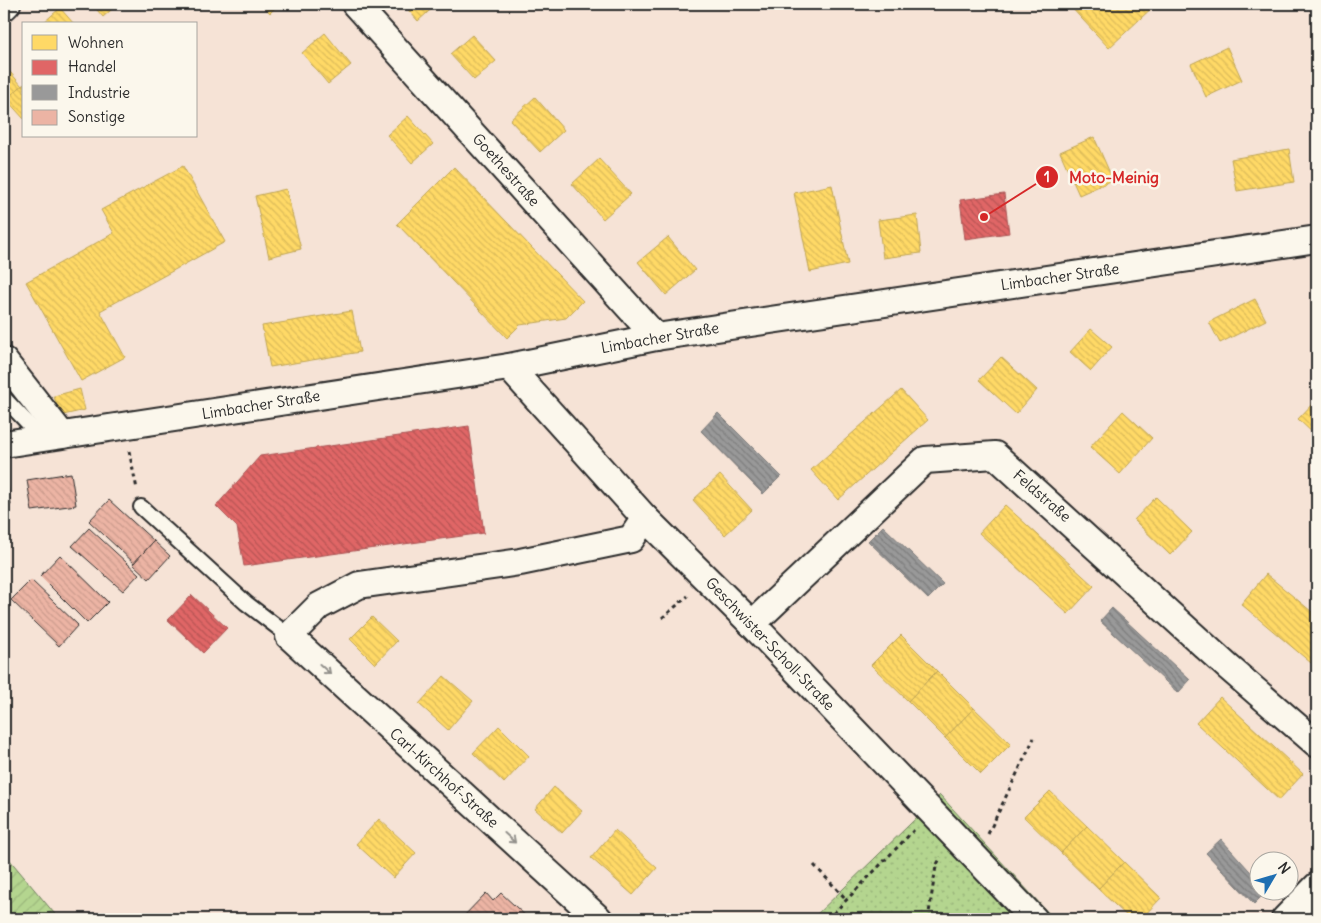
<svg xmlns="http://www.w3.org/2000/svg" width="1321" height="923" font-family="Delius,sans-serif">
  <defs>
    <pattern id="park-dots" width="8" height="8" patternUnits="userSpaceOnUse" patternTransform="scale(1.25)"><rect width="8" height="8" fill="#b4d58f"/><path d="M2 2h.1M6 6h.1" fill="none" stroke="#9bb77c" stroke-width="1.8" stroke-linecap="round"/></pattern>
    <pattern id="garden-furrows" width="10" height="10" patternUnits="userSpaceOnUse" patternTransform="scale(1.25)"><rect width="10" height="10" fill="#b4d58f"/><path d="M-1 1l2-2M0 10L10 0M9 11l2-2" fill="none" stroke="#9bb77c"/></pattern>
    <pattern id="homes-back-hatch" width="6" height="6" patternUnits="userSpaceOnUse" patternTransform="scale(1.25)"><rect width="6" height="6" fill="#ffd966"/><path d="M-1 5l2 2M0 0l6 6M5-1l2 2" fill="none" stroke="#dbba59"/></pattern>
    <pattern id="shops-back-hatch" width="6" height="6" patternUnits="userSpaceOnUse" patternTransform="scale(1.25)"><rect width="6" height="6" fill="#e06666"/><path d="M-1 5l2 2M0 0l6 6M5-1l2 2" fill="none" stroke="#b65454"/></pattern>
    <pattern id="industry-back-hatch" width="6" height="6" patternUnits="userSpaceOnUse" patternTransform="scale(1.25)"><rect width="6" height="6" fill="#999"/><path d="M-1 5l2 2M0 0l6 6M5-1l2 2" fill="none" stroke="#7d7d7d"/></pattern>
    <pattern id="building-back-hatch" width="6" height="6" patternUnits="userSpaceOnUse" patternTransform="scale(1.25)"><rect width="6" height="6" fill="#ecb4a4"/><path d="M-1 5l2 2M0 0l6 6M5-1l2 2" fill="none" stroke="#cb9b8d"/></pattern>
  </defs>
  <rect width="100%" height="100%" fill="#f6e3d6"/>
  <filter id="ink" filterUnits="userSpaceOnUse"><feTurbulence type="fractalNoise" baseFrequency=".02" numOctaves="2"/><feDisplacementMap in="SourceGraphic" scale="10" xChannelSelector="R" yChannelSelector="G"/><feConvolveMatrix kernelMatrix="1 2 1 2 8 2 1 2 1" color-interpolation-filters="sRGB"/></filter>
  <g filter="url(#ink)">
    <polygon fill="url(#park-dots)" stroke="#70805d" points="940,795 1054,919 812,919"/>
    <polygon fill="url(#garden-furrows)" stroke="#70805d" points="4,853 59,919 4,919"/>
    <g fill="url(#homes-back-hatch)" stroke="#bfa554">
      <polygon points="92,4 118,4 103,17"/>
      <polygon points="262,4 279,4 270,13"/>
      <polygon points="403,4 437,4 418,21"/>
      <polygon points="1068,4 1156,4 1109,48"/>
      <polygon points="60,8 74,24 42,24"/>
      <polygon points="325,33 351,65 328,84 302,53"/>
      <polygon points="472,35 496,61 474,80 450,54"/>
      <polygon points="1227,47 1242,80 1206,97 1191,64"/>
      <polygon points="4,65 22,86 4,102"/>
      <polygon points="24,84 24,119 6,99"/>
      <polygon points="535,97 564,130 540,152 510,120"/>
      <polygon points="408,116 433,144 412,163 387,135"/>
      <polygon points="1094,137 1113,180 1079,195 1060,152"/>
      <polygon points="1289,149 1294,182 1237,191 1231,159"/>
      <polygon points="599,159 631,194 603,219 572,184"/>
      <polygon points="183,166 225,242 100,311 125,357 81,381 26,282 114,233 101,210"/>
      <polygon points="454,167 583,301 566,318 520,325 507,338 397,224"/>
      <polygon points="832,185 848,264 810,272 794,193"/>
      <polygon points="286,189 301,249 269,257 255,196"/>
      <polygon points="917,215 921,253 883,258 878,220"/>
      <polygon points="668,237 695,270 666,295 638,262"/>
      <polygon points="1255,299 1266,320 1220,343 1209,322"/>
      <polygon points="352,311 360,352 270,367 262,326"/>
      <polygon points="1091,329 1112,347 1091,371 1070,352"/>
      <polygon points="1001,357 1037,390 1016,414 979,380"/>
      <polygon points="80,389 85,410 59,416 54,396"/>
      <polygon points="901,390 928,420 838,500 811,470"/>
      <polygon points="1317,399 1317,437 1298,419"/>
      <polygon points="1123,411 1152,438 1120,474 1090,447"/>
      <polygon points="720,475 752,510 725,535 693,500"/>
      <polygon points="1156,497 1192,532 1170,555 1134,520"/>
      <polygon points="1005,505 1094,586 1068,614 979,533"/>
      <polygon points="1266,574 1317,616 1317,668 1241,604"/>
      <polygon points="372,617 397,641 375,664 350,639"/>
      <polygon points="901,635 937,671 908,701 871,665"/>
      <polygon points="937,671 974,708 945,738 908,701"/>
      <polygon points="444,676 473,701 448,730 419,704"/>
      <polygon points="1220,697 1303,774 1279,800 1196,723"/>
      <polygon points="974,708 1011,744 981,774 945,738"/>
      <polygon points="499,726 529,756 504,783 473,753"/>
      <polygon points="554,787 582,811 562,833 535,809"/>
      <polygon points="1050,791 1087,826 1061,853 1024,817"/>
      <polygon points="379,819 416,853 393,878 356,844"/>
      <polygon points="1087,826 1124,862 1098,889 1061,853"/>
      <polygon points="615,830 657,868 633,895 591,858"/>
      <polygon points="1124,862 1161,898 1141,919 1130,919 1098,889"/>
    </g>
    <g fill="url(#shops-back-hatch)" stroke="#aa5454">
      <polygon points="1004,194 1009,233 965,239 960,200"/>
      <polygon points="469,426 484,533 244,566 237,527 216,506 260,456"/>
      <polygon points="192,595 227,628 203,653 168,620"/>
    </g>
    <g fill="url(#industry-back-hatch)" stroke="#787878">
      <polygon points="718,413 781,476 763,494 701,431"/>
      <polygon points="883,526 943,584 928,599 868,541"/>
      <polygon points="1112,608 1190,680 1178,693 1100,621"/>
      <polygon points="1221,839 1258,880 1258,890 1268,890 1254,904 1206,853"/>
    </g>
    <g fill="url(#building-back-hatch)" stroke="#2b2b2b">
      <polygon points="71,473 76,505 32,511 27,480"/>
      <polygon points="7,484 11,505 4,506 4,485"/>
      <polygon points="109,500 154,541 134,563 89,521"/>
      <polygon points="89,528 139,574 123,591 72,546"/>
      <polygon points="154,541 170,556 149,579 133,564"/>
      <polygon points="60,555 108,602 87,623 40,576"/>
      <polygon points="31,580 78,625 59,646 11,600"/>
      <polygon points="486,893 493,901 501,893 529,919 461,919"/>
    </g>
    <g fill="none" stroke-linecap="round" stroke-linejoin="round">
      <g stroke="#2b2b2b" stroke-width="18">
        <g id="lane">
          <polyline points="4,398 42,438"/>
          <polyline points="141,507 246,603 289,636"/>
        </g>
      </g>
      <g stroke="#2b2b2b" stroke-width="30">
        <g id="street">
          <polyline points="355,4 656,337"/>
          <polyline points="4,7 7,4"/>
          <polyline points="4,361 62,435"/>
          <polyline points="509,367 645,518 752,624 1034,919"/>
          <polyline points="4,444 509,367 656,337 1317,239"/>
          <polyline points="752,624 925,460 995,455 1228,667 1317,744"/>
          <polyline points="599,919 289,636 319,606 359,585 520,562 631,539 645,518"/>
          <polyline points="1285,919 1317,886"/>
        </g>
      </g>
      <g stroke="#2b2b2b" stroke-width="3" stroke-dasharray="4 4" stroke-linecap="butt">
        <polyline points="129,451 137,489"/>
        <polyline points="662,618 688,596"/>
        <polyline points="988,834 1034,738"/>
        <polyline points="814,865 847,900"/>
        <polyline points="828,919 914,830"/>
        <polyline points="931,919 929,913 936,866 941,857"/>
      </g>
      <use href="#lane" stroke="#fbf7ec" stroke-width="14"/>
      <use href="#street" stroke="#fbf7ec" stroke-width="26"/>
    </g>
    <defs><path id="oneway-shaft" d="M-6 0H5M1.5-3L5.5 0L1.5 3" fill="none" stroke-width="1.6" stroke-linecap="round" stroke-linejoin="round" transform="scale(1.25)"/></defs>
    <g stroke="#93918c">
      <use href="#oneway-shaft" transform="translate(325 669) rotate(42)"/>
      <use href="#oneway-shaft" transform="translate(510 838) rotate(42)"/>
    </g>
  </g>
  <g text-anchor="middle" stroke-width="5" stroke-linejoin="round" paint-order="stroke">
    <g font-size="15" fill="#2b2b2b" stroke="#fbf7ec">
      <text transform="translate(506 170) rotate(48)" y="5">Goethestraße</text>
      <text transform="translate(1060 277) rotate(-8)" y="5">Limbacher Straße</text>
      <text transform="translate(660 338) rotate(-10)" y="5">Limbacher Straße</text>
      <text transform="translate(261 405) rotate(-9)" y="5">Limbacher Straße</text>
      <text transform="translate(1042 496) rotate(41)" y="5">Feldstraße</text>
      <text transform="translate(770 644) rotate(46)" y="5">Geschwister-Scholl-Straße</text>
      <text transform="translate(444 778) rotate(42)" y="5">Carl-Kirchhof-Straße</text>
    </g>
  </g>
  <path fill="none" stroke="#d62828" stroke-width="2" d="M984 217L1047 177"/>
  <g fill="#d62828" stroke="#fbf7ec" stroke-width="2">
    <circle cx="984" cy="217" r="5"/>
    <circle cx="1047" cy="177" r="12"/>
  </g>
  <g font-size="15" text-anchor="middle" font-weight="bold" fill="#fff">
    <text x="1047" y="182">1</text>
  </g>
  <g font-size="16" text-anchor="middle" font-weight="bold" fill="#d62828" stroke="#fbf7ec" stroke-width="5" stroke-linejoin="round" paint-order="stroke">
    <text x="1114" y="183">Moto-Meinig</text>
  </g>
  <rect width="1321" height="923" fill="none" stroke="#fbf7ec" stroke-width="20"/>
  <rect x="10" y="10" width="1301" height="903" fill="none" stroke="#2b2b2b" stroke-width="2" filter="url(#ink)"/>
  <rect x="22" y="22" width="175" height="115" fill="#fbf7ec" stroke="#a8a59f"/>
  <rect x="32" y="35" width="25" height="15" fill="#ffd966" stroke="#a8a59f"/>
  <text x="68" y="48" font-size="15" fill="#2b2b2b">Wohnen</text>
  <rect x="32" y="60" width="25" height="15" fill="#e06666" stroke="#a8a59f"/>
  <text x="68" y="72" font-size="15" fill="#2b2b2b">Handel</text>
  <rect x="32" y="85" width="25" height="15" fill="#999999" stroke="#a8a59f"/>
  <text x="68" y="98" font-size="15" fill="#2b2b2b">Industrie</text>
  <rect x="32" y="110" width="25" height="15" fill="#ecb4a4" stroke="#a8a59f"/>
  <text x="68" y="122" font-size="15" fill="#2b2b2b">Sonstige</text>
  <g transform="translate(1274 876) rotate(52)"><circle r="24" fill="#fbf7ec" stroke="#a8a59f"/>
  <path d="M0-4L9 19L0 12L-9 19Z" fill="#1f6fb2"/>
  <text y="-8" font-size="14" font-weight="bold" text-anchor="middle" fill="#2b2b2b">N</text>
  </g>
</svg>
